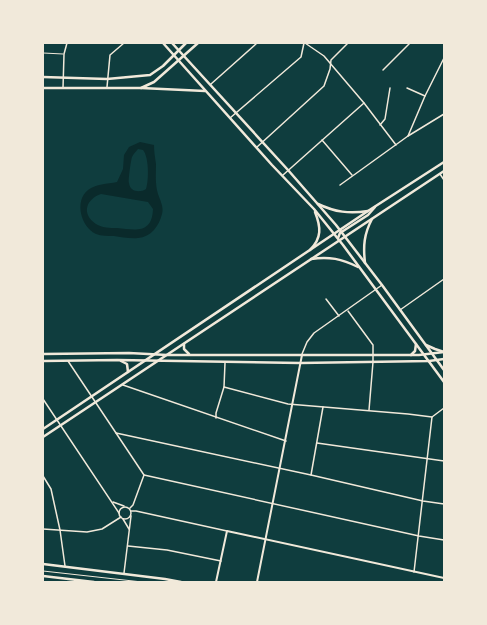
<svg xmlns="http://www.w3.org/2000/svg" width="487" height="625" font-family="'Open Sans',sans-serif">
  <rect width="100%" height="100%" fill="#0f3d3e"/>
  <path fill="#0a2a2b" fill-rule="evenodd" d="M140 142 154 145C154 151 155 158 156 164 156 174 155 184 158 194 160 200 164 207 162 214 159 226 151 237 138 238 131 239 121 237 114 236 108 236 101 236 96 234 81 227 74 201 88 190 96 184 107 184 117 182L123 169 124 155 129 147ZM138 149 143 150C149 157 149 180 146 189 140 193 130 192 129 183 128 180 131 160 132 157 133 154 136 152 138 149ZM101 194 148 202 153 209C152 234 136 230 117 228 110 228 102 228 96 224 81 214 86 199 101 194Z"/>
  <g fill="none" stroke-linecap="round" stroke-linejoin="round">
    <g stroke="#f1e9da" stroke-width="1">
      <polyline points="43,53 63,54"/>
      <polyline points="43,571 142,582"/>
    </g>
    <g stroke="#f1e9da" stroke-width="1.5">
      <polyline points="305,43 324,56 364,103 396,145"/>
      <polyline points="383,70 410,43"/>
      <polyline points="211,84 257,43"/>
      <polyline points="107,87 110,55 124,43"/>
      <polyline points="63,88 64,54 67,43"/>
      <polyline points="407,88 425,96"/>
      <polyline points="230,118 301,57 304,43"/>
      <polyline points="380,125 385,119 390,88"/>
      <polyline points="408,136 425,96 444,58"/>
      <polyline points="322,140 352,175"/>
      <polyline points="257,147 324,86 330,69 331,60 348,43"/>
      <polyline points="440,174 444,180"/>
      <polyline points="283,175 364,103"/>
      <polyline points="340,185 408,136 444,114"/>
      <polyline points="326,299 339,316"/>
      <polyline points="400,310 444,279"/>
      <polyline points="348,311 373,345 373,362 369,410"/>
      <polyline points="302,354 307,342 314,333 382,285"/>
      <polyline points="68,361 144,475 419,536 444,540"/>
      <polyline points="123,385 286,441"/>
      <polyline points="224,387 288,404 408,414 432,417 444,408"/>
      <polyline points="43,399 119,513"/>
      <polyline points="216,418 216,413 224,387 225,363"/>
      <polyline points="116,433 311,475 423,501 444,504"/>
      <polyline points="317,443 444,461"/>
      <polyline points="311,475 323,407"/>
      <polyline points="43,476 51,489 60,530 65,566"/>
      <polyline points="113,502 124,506"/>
      <circle cx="125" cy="513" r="6"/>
      <polyline points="130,508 133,505 144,475"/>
      <polyline points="131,511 136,511 227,531"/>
      <polyline points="123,519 129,529"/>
      <polyline points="43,529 87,532 102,529 121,517"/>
      <polyline points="128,546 167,550 221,561"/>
      <polyline points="414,572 432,417"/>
      <polyline points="124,573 131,516"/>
    </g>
    <g stroke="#f1e9da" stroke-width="2">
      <polyline points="216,582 227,531 444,578"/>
      <polyline points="257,582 302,355"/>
    </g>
    <g stroke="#f1e9da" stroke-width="2.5">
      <polyline points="43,77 107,79 150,75 163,66 186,43"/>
      <polyline points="43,88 141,88 154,82 198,43"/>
      <polyline points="184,344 184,349 189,354"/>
      <polyline points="43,354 129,353 167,355 419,355 444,352"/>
      <polyline points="43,361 117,360 300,363 429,361 444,359"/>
      <polyline points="121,361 127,364 128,372"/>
      <polyline points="43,429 368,211 444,162"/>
      <polyline points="43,437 444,171"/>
    </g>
    <g stroke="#f1e9da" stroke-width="2.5">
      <polyline points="163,43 272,165 314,209 343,245 444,382"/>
      <polyline points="172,43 288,170 336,225 382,285 444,370"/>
      <polyline points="141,88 205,91"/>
      <path d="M318 204C335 212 349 214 368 211"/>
      <polyline points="338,238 340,233 368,215 375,207"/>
      <path d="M310 250C322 238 321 227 315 212"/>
      <path d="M311 259C329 256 342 259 358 267"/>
      <path d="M365 263C363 246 364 234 372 219"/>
      <polyline points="426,345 435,349 444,352"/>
      <polyline points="411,355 415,351 416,344"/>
      <polyline points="43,564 165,579 181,582"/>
      <polyline points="43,576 94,582"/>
    </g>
  </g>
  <rect width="487" height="625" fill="none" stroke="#f1e9da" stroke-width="88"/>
</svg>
